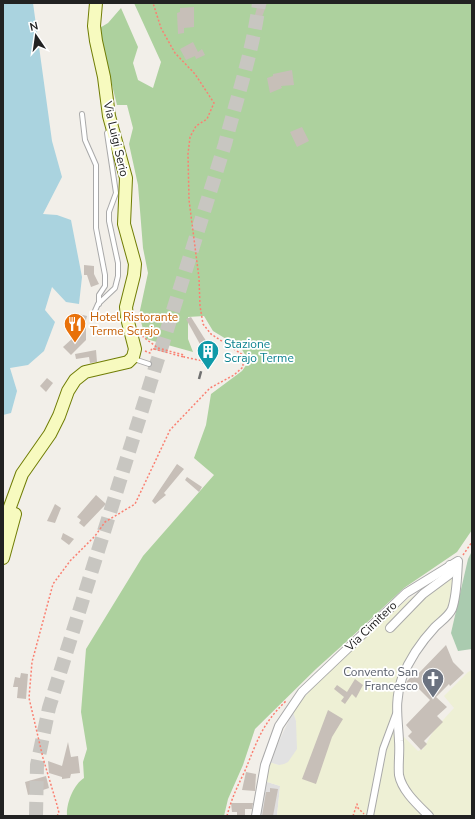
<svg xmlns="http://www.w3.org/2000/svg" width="475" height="819" font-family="'Nunito Sans',sans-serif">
  <rect width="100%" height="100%" fill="#f2efe9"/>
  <polygon fill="#e0dfdf" points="264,781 280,786 277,816 259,816"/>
  <polygon fill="#eef0d5" points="447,577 452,578 455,582 447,611 434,622 402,670 393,726 418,751 423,749 434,730 454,708 444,696 468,672 472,670 472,816 277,816 280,786 264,781 269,762 279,765 296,721 293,712 300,702 315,685 404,602 442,578"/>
  <path fill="#add19e" d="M134 3H472V530L457 552 404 588 346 642 316 669 255 729 243 765 228 799 224 816H67C66 803 74 784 84 778L83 762 87 749 81 712 86 649 143 556 214 475 194 458 206 425 211 394 242 371 249 361 241 348 213 331 204 316 188 317V339L193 352 146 339 139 315 148 273 143 248 138 185 129 144 133 128 127 105H117L98 29 108 23 121 8 138 47 133 63 138 80 153 88 161 62Z"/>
  <polygon fill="#aacbaf" points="472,551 472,649 458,651 451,633 468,559"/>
  <polygon fill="#e2e2e2" points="293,712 296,721 297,749 288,762 284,764 279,765 269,762"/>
  <polygon fill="#aad3df" points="3,3 33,3 52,141 62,177 43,214 57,215 71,220 82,277 79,304 66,302 52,287 45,310 55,322 44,351 28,365 10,368 17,391 11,413 3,415"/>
  <g fill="#c7bfb8">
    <polygon points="258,3 267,3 261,20 254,19"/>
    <polygon points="194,7 194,27 184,28 184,33 178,34 177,13 180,12 180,8"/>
    <polygon points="193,42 198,52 202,49 205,55 196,59 195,56 186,60 180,49"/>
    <polygon points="292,70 294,85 281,86 282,88 270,93 267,78 273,76 273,74"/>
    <polygon points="302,127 309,141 297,147 290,132"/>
    <polygon points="84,265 94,266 94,274 99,284 91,287 87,275 84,275"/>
    <polygon points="74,313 87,316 85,324 72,321"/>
    <polygon points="191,317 208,344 201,346 186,319"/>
    <polygon points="86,326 86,340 71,355 63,347"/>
    <polygon points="96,350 97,362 90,363 89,357 76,359 75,354"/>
    <polygon points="47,378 53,383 46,392 40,386"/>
    <polygon points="177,464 184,469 164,493 166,495 155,504 152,501"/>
    <polygon points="187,477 202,487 199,492 185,480"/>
    <polygon points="96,495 106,504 84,527 79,523 81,520 77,517"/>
    <polygon points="55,504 61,508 55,523 47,521"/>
    <polygon points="63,533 74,539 69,545 61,539"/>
    <polygon points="446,645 453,662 464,673 450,686 449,684 436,697 447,707 437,716 443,722 424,741 427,744 421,750 408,736 412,732 406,725 430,700 414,684 409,689 406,686 407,681 416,672 418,674"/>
    <polygon points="21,673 28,674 26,699 17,698 18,687 13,687 15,677 20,678"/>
    <polygon points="355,679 363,685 356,698 352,694 345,704 341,701 344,697 334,689 337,685 347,692"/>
    <polygon points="328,710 343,719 332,737 316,784 302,779"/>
    <polygon points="68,742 71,757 78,756 80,773 71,774 70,778 62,779 62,777 49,773 48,761 62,766"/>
    <polygon points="246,772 256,774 255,791 242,790"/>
    <polygon points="46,776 49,788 28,795 25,782"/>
    <polygon points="270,788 278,789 273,816 262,816 266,792 270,792"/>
    <polygon points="231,803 253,803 252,809 245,809 245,815 237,815 237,812 232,812"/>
  </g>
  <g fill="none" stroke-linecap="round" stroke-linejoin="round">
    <path stroke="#c8c6c1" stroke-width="14" stroke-dasharray="14 7" stroke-linecap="butt" d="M36 816 37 765 49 708 225 144C237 97 253 51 259 3"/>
    <g stroke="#a9a9a9" stroke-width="6">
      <g id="service">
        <polyline points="82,114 85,140 96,165 96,228 105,275 105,286 99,295 99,304"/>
        <polyline points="94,313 98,304 115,288 118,276 118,263 109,221 109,212 116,193 107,133 111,129"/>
        <polyline points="134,359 149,364"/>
      </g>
    </g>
    <g stroke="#a9a9a9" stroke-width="8">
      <polyline id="pedestrian" points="370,816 383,749 396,714"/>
    </g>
    <g stroke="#a9a9a9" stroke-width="10">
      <g id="minor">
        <polyline points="390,628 423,594 450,574 450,565"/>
        <path d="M256 816 265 765 279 726 302 692 406 593 458 561C457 576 457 595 452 609 449 616 440 622 435 627 422 641 409 660 402 678 394 702 398 718 399 741 400 752 398 764 399 775 402 791 418 805 429 816"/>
      </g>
    </g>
    <g stroke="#707d05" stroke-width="14">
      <g id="secondary">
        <polyline points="3,526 22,474 50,434 59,416 68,391 75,380 85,372 128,362 133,357 135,349 127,318 126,307 134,275 135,264 124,224 126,178 109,116 104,77 96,41 94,26 96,3"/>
        <polyline points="3,558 15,514"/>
      </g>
    </g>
    <g stroke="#fa8072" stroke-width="1.5" stroke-dasharray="2 2" stroke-linecap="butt">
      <polyline points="142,336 158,348 184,355 184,357 208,362"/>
      <polyline points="145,351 150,353 152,348 154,349"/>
      <polyline points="463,555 472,542"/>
      <polyline points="57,816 59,813 57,805 43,758 29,698 32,662 53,584 70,561 95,536 105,522 135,504 170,430 210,388 234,375 243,367 243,355 211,334 203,324 200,306 199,278 189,200 188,154 190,137 196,126 207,119 214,103 195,74 175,53 161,28 153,3"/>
      <path d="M227 816C231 800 237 787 244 773 257 742 261 725 286 701"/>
      <polyline points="353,816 357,804 358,808 364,814"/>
    </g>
    <use href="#service" stroke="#fff" stroke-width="4"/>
    <use href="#pedestrian" stroke="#fff" stroke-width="6"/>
    <use href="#minor" stroke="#fff" stroke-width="8"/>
    <use href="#secondary" stroke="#f7fabf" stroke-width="12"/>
    <polyline stroke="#707070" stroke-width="2.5" stroke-dasharray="8 8" stroke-linecap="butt" points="199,379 208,346"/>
    <polyline stroke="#fa8072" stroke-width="1.5" stroke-dasharray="2 2" stroke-linecap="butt" points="154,349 184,357"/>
  </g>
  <defs>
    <g id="restaurant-pin" transform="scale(1.15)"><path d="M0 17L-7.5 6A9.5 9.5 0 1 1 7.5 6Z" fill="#e8710a" stroke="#fff"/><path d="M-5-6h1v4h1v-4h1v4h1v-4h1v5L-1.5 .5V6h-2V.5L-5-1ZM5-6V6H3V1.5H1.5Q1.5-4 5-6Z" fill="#fff"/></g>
    <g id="building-pin" transform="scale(1.15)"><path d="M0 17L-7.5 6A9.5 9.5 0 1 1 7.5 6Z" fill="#0f9aa8" stroke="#fff"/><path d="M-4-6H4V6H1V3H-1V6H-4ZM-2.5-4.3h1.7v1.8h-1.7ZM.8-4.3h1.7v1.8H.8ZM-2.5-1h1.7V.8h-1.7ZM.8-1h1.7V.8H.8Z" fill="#fff"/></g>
    <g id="church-pin" transform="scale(1.15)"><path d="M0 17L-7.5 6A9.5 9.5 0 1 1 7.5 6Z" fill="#6b7280" stroke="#fff"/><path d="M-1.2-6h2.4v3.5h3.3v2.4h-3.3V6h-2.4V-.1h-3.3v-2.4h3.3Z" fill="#fff"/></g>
  </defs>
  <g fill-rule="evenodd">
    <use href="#restaurant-pin" x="75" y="324"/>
    <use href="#building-pin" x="208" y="351"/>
    <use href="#church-pin" x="433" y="679"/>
  </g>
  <g text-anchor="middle" stroke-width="3.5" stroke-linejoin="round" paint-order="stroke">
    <g font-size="12" fill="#222" stroke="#fff">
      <text transform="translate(116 139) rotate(77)" y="4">Via Luigi Serio</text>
      <text transform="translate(371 626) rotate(-44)" y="4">Via Cimitero</text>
    </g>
    <g font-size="12" fill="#c56008" stroke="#fff" text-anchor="start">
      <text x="90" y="321">Hotel Ristorante<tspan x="90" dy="14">Terme Scrajo</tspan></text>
    </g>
    <g font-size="12" fill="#0d838f" stroke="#fff" text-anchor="start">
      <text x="224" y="348">Stazione<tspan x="224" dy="14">Scrajo Terme</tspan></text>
    </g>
    <g font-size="12" fill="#5b616d" stroke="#fff" text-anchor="end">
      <text x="418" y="676">Convento San<tspan x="418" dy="14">Francesco</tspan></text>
    </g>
  </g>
  <rect width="475" height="819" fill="none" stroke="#222222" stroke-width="8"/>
  <g transform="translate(36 36) rotate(347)" stroke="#ffffff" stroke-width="3" paint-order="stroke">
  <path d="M0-3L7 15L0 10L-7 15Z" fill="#222222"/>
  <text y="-6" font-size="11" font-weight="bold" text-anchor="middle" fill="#222222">N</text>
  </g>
</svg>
